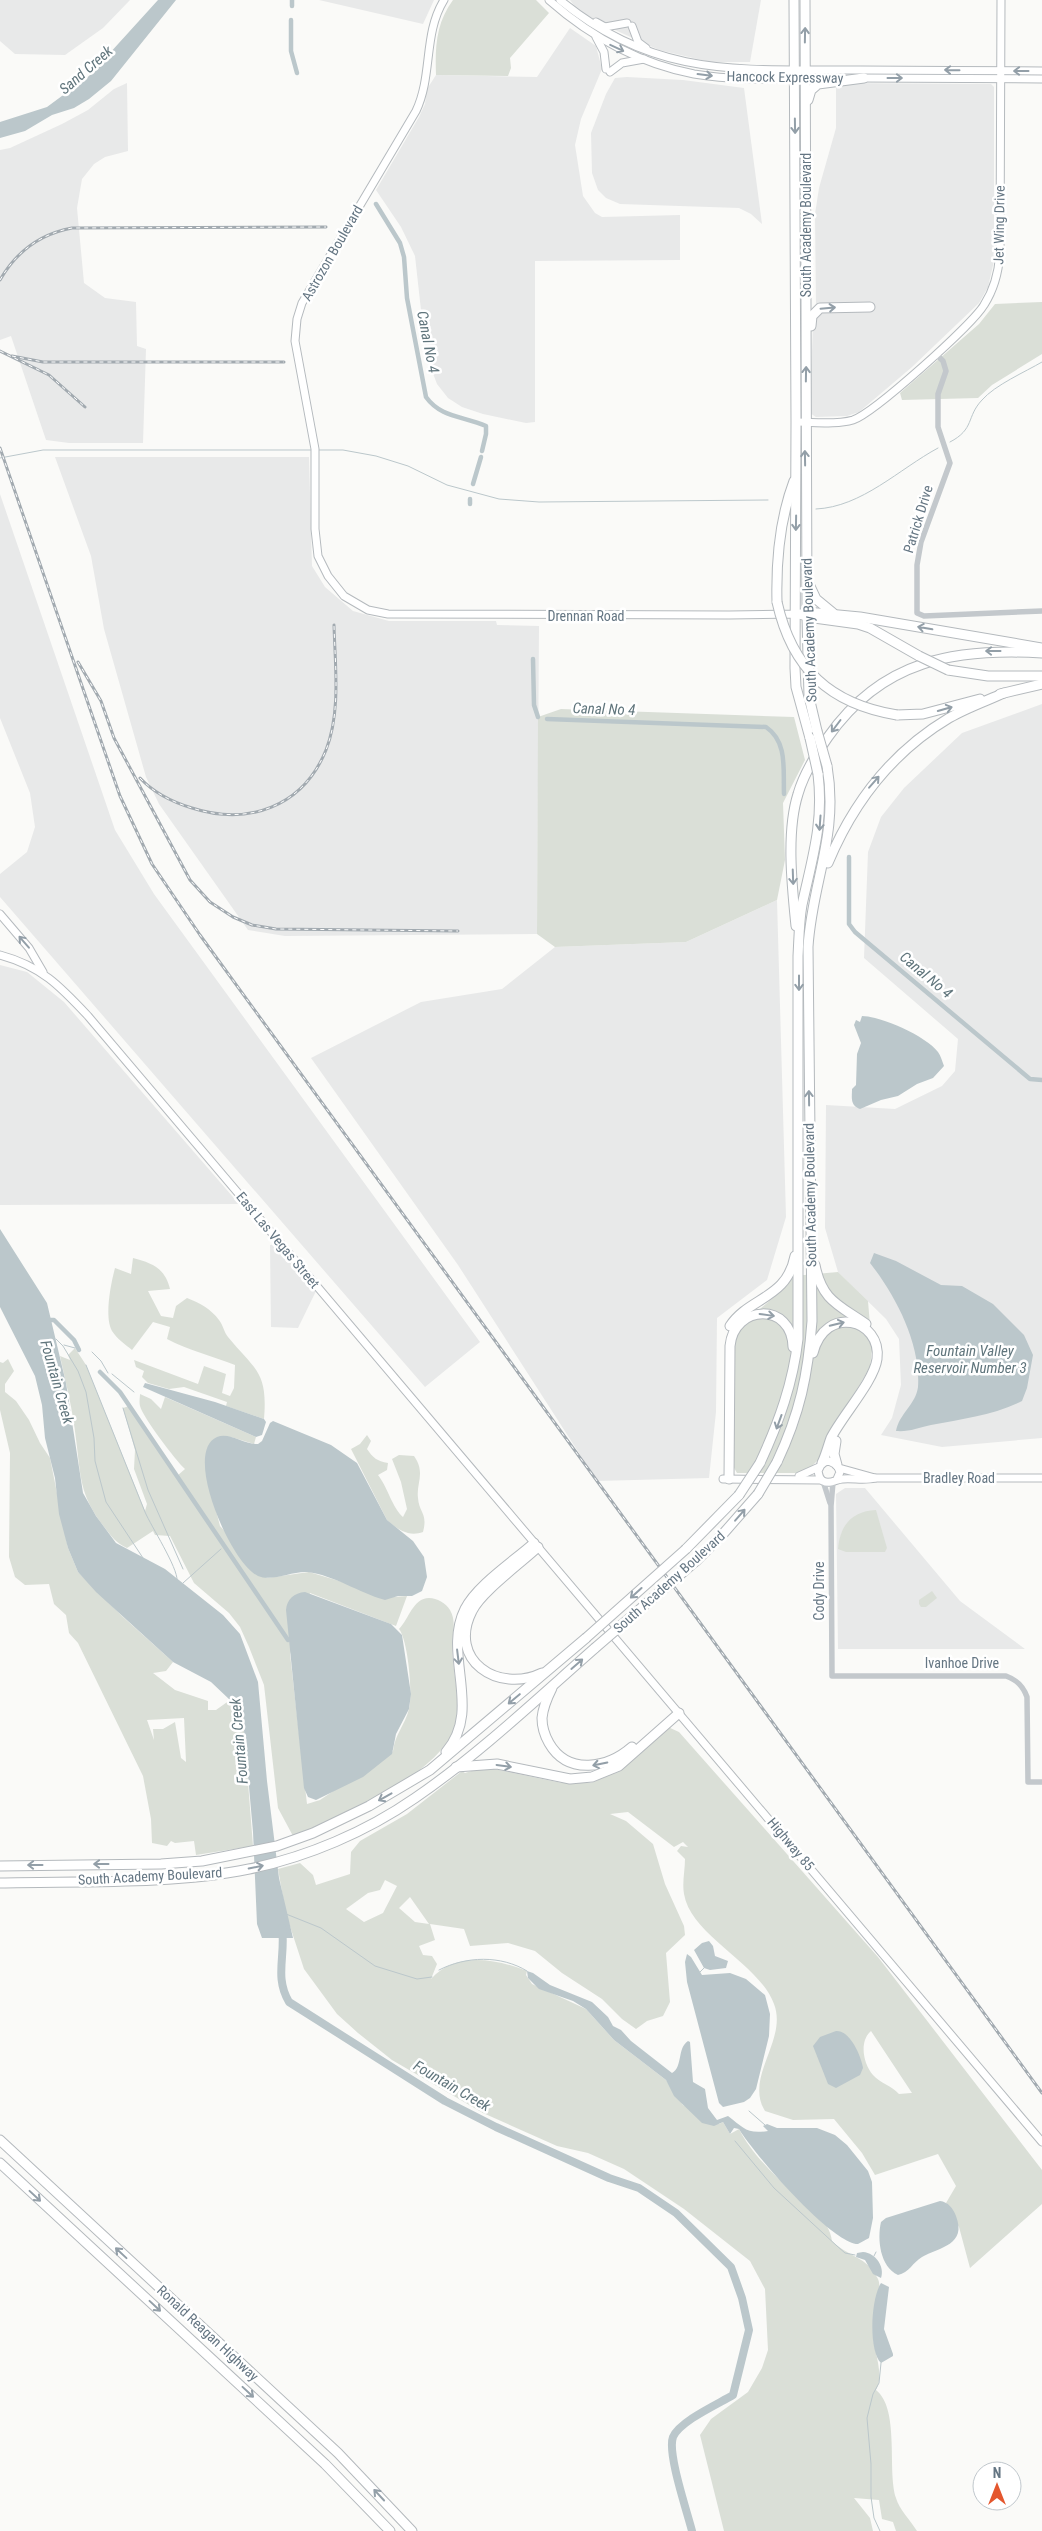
<svg xmlns="http://www.w3.org/2000/svg" width="1042" height="2531" font-family="'Roboto Condensed',sans-serif">
  <rect width="100%" height="100%" fill="#fafaf8"/>
  <g fill="#e8e9e9">
    <polygon points="0,0 130,0 103,28 65,55 15,54 0,41"/>
    <polygon points="319,0 434,0 423,24"/>
    <polygon points="570,0 761,0 750,62 710,62 659,50 604,25 577,9"/>
    <polygon points="570,28 596,46 602,69 581,119 575,145 583,196 595,213 602,217 680,215 680,260 535,261 535,422 526,423 483,414 462,407 448,398 437,384 426,355 415,256 401,227 376,190 419,117 425,104 427,89 436,75 537,77"/>
    <polygon points="627,77 683,80 744,88 762,224 751,214 739,208 620,204 606,198 598,190 592,173 591,133 606,94 615,78"/>
    <polygon points="127,83 128,151 105,157 94,164 82,179 77,208 84,283 105,298 136,302 137,346 146,349 143,443 69,443 46,440 11,336 0,340 0,150 10,148 62,124 88,110 114,89"/>
    <polygon points="836,83 991,84 994,87 994,261 988,287 979,303 912,367 859,412 847,416 816,417 810,413 813,321 816,307 815,214 819,188 836,128"/>
    <polygon points="55,457 309,457 312,566 325,587 353,611 389,621 496,621 497,625 539,626 537,934 285,936 248,930 159,804 146,777 104,629 91,556"/>
    <polygon points="0,494 115,830 154,894 480,1342 425,1387 0,897 0,874 27,852 35,827 30,793 0,718"/>
    <polygon points="1042,704 1042,1438 942,1447 881,1435 892,1418 901,1385 899,1339 886,1319 838,1272 825,1228 826,1105 895,1109 942,1086 955,1071 958,1039 864,958 868,852 881,817 904,788 962,733"/>
    <polygon points="777,900 786,1217 767,1280 717,1318 716,1412 709,1478 597,1481 458,1265 311,1058 421,1002 502,989 555,947 686,942"/>
    <polygon points="0,965 27,972 64,1002 239,1204 0,1205"/>
    <polygon points="276,1244 316,1291 298,1328 271,1327 270,1245"/>
    <polygon points="845,1488 865,1488 960,1601 1025,1649 838,1649 836,1494"/>
  </g>
  <g fill="#dadfd7" fill-rule="evenodd">
    <path d="M453 0H536L549 13 510 58 511 68 508 76 436 75C435 47 436 23 453 0Z"/>
    <polygon points="1042,302 1042,354 992,385 978,398 902,400 900,393 979,324 995,304"/>
    <polygon points="561,709 794,717 805,760 783,803 785,860 777,900 686,942 555,947 537,934 538,717"/>
    <path d="M133 1258C152 1263 165 1268 170 1289L148 1291 161 1316 173 1318 176 1306 187 1298C200 1303 211 1309 219 1320 223 1325 224 1332 228 1337 255 1370 268 1371 264 1419L226 1406 227 1402 184 1387 169 1389 148 1383 142 1377 144 1371 136 1367 134 1360 198 1384 204 1366 226 1374 222 1393 230 1396 234 1388 235 1365C212 1356 188 1350 167 1339L170 1327 153 1322 132 1350C125 1344 117 1339 112 1331 104 1317 111 1283 115 1268L131 1274Z"/>
    <polygon points="838,1272 868,1301 872,1349 870,1367 829,1438 822,1456 811,1467 797,1473 737,1473 733,1466 733,1342 745,1322 775,1296 793,1276"/>
    <path d="M75 1348 86 1365 145 1511 147 1504 134 1469 135 1450 123 1408 129 1406 177 1476 185 1469C176 1461 142 1416 140 1406 139 1402 140 1397 140 1394L151 1399 161 1409 165 1397 256 1437 254 1444 231 1437 209 1483 220 1526 267 1578 309 1572 393 1597 407 1596 396 1626 310 1593 290 1654 307 1804 320 1800 393 1751C395 1734 405 1725 409 1709 413 1694 408 1640 399 1629 409 1619 413 1598 429 1598 437 1598 446 1603 450 1610 457 1622 452 1635 452 1647 453 1681 468 1720 442 1749 408 1788 341 1819 293 1836L278 1808 264 1685 249 1647 240 1627 229 1613 194 1583 170 1536 155 1535 153 1531 127 1548C116 1543 112 1537 105 1528 79 1495 81 1477 76 1439 73 1411 66 1383 60 1356L70 1360 68 1355Z"/>
    <path d="M8 1359 14 1371 5 1384V1392L16 1401 29 1420 40 1443 50 1458 68 1548 78 1572 123 1617 173 1662 166 1671 153 1673 175 1690 208 1701V1710H216L230 1700 243 1719 253 1846 196 1855 194 1841 175 1843 171 1841 167 1846 152 1843 151 1819 143 1776 78 1643 69 1633 66 1615 54 1604 49 1584 25 1585 15 1577 9 1557 10 1453 0 1410V1362L3 1363ZM184 1718 186 1762 181 1758 175 1722 163 1729H153L154 1740 147 1720Z"/>
    <path d="M367 1435 371 1441 367 1449C373 1458 377 1461 388 1463L387 1470 378 1475C387 1486 393 1509 403 1517L407 1509 401 1482 392 1459 399 1455 414 1456C426 1473 416 1483 418 1498 419 1513 428 1513 423 1532 409 1537 398 1530 387 1520L351 1449 360 1444Z"/>
    <path d="M876 1510 887 1548 885 1552H846L838 1549C840 1524 853 1511 876 1510Z"/>
    <polygon points="932,1591 937,1598 926,1607 921,1607 919,1604 919,1600"/>
    <path d="M668 1727 679 1732 878 1957 1042 2170V2204L970 2268 959 2227 946 2203 956 2186 938 2154 875 2175 862 2153 834 2119 793 2120 765 2111C744 2077 788 2040 774 2004 759 1963 691 1936 684 1894 682 1883 685 1870 685 1859L677 1851 681 1846 688 1847 683 1842 674 1847 628 1812 610 1814 626 1821 653 1844 665 1884 684 1926 685 1935 666 1953 670 2002 663 2016 647 2021 636 2029 622 2019 602 1999 562 1973 535 1951 508 1943 470 1946 464 1929 430 1924 435 1940 419 1946 423 1955 432 1956 437 1964 431 1979C455 1951 497 1959 527 1971L526 1975 532 1984 586 2009 614 2040 666 2080 683 2105 719 2124 723 2122 730 2134 739 2129C750 2151 771 2172 789 2189 804 2203 830 2219 832 2241 848 2257 867 2256 878 2279 883 2289 873 2320 873 2333 873 2350 885 2374 876 2390 900 2409 887 2470 896 2498 899 2509 911 2521 917 2531H896L893 2522 882 2519 879 2500 854 2498 870 2518 873 2531H724L700 2435 711 2419 748 2392 762 2368 768 2350 765 2289 750 2261 684 2209 624 2169 588 2153 557 2146 483 2113 392 2060 358 2033 337 2014 304 1969 286 1914 278 1869 300 1863 313 1875 316 1885 350 1874 351 1852 360 1841 407 1814 462 1771 465 1773 484 1767 562 1783H591L619 1771ZM385 1880 397 1886 383 1913 364 1922 346 1909 368 1893 380 1890ZM410 1897 429 1924 415 1922 399 1908ZM871 2031 912 2093H911L899 2094C892 2086 880 2083 873 2075 863 2064 859 2041 871 2031Z"/>
  </g>
  <g fill="#bbc7cb">
    <polygon points="158,0 176,0 111,81 89,99 74,108 52,115 25,131 0,138 0,122 47,107 89,76"/>
    <path d="M862 1016C881 1016 926 1036 938 1052 941 1056 942 1061 944 1066L933 1078 917 1084 898 1096 881 1100 860 1109C850 1105 852 1098 852 1089L856 1085 857 1054 861 1043 854 1025 856 1020 860 1022Z"/>
    <polygon points="0,1229 47,1303 66,1383 83,1493 96,1516 116,1543 165,1569 223,1615 240,1634 258,1682 267,1781 279,1878 293,1938 262,1938 257,1924 253,1832 243,1719 230,1700 211,1682 173,1662 96,1592 78,1572 68,1548 59,1514 55,1478 45,1438 42,1405 35,1376 0,1307"/>
    <path d="M874 1253 896 1261 941 1285 962 1286 993 1304 1024 1335 1033 1355 1027 1388 1022 1401C994 1415 962 1419 931 1425 918 1428 909 1432 896 1431 899 1414 916 1404 918 1387 921 1344 896 1296 870 1263Z"/>
    <polygon points="145,1383 215,1402 264,1419 266,1422 262,1435 256,1437 143,1387"/>
    <path d="M273 1421 331 1445 357 1463 387 1520 413 1541 424 1557 427 1577 422 1591 412 1596H398L385 1600C359 1593 334 1575 307 1572 292 1571 272 1582 258 1576 231 1564 182 1452 217 1437 230 1432 244 1445 258 1444L262 1441 270 1423Z"/>
    <path d="M305 1592 391 1624 402 1635 411 1694 409 1709 396 1734 392 1754 363 1777 316 1800 308 1797 304 1788 286 1610C287 1599 294 1593 305 1592Z"/>
    <polygon points="709,1941 713,1946 715,1956 728,1961 726,1968 710,1970 704,1968 694,1950 702,1943"/>
    <polygon points="687,1954 691,1957 702,1975 730,1973 746,1979 765,1995 770,2014 769,2036 756,2089 750,2098 744,2102 723,2107 719,2103 687,1982 685,1962"/>
    <path d="M527 1971 533 1973 550 1985 592 2002 608 2017 613 2026 621 2030 631 2041 672 2073C683 2067 677 2048 688 2041L690 2042 693 2082 705 2089 708 2108 717 2120 728 2116C744 2128 746 2134 768 2131L763 2126 767 2124 777 2128H817L835 2135 847 2145 868 2171 872 2182 873 2218 869 2238 858 2244C831 2243 754 2154 739 2129L734 2128 730 2134 723 2122 714 2126 702 2123 674 2096 666 2080 614 2040 586 2009 573 2001 539 1989 528 1978Z"/>
    <path d="M836 2031C850 2030 861 2056 863 2068L860 2075 836 2088 828 2084 813 2046 820 2037Z"/>
    <path d="M940 2201C948 2202 953 2208 956 2216 967 2245 940 2247 922 2257 913 2262 909 2273 898 2275 880 2267 877 2239 881 2222L886 2218Z"/>
    <path d="M863 2252C876 2253 885 2267 881 2278L873 2274 865 2260 856 2257 857 2253Z"/>
    <path d="M881 2283 889 2287 884 2329 893 2354V2356L881 2363C868 2350 871 2298 881 2283Z"/>
  </g>
  <g fill="none" stroke-linecap="round" stroke-linejoin="round">
    <g stroke="#bbc7cb" stroke-width="1">
      <path d="M950 442C975 429 966 417 982 400 995 385 1025 372 1042 362"/>
      <polyline points="317,450 343,450 376,456 408,466 447,485 499,499 539,502 768,500"/>
      <polyline points="0,458 43,450 311,450"/>
      <path d="M816 509C862 507 899 469 938 448"/>
      <polyline points="56,1339 63,1346 78,1371 86,1392 94,1438 95,1461 106,1502 143,1558"/>
      <polyline points="64,1345 75,1348"/>
      <polyline points="92,1352 101,1361 108,1373"/>
      <path d="M86 1365 145 1512C151 1526 178 1568 177 1580"/>
      <polyline points="112,1374 134,1392"/>
      <polyline points="123,1408 148,1490 183,1569"/>
      <polyline points="183,1583 221,1549"/>
      <polyline points="286,1914 321,1928 375,1966 417,1979 432,1977"/>
      <path d="M439 1970C466 1956 501 1955 527 1971"/>
      <polyline points="699,1973 704,1968"/>
      <polyline points="749,2111 765,2125"/>
      <polyline points="735,2141 774,2188 837,2246 845,2253 855,2255"/>
      <polyline points="874,2256 876,2252"/>
      <polyline points="880,2531 874,2518 871,2497 871,2464 867,2418 873,2394 879,2383 881,2363"/>
    </g>
    <g stroke="#bbc7cb" stroke-width="4.5">
      <polyline points="292,0 292,6"/>
      <polyline points="291,20 291,51 297,73"/>
      <path d="M376 204 400 243 404 257 407 298 426 397C441 418 464 416 486 426V434L482 451"/>
      <polyline points="473,484 481,457"/>
      <polyline points="470,504 470,499"/>
      <polyline points="533,659 534,705 538,717"/>
      <path d="M547 719 766 727C788 742 783 770 784 794"/>
      <polyline points="849,857 849,924 855,932 1030,1079 1042,1080"/>
      <polyline points="46,1320 54,1320 74,1340 79,1350"/>
      <polyline points="100,1372 120,1392 288,1640"/>
    </g>
    <path stroke="#bbc7cb" stroke-width="8" d="M282 1928C286 1955 274 1977 289 2002L445 2101 496 2127 609 2178 639 2188 676 2213 731 2267 742 2298 749 2330 733 2395C718 2404 680 2421 673 2437 667 2453 687 2511 692 2531"/>
    <g stroke="#b5babe" stroke-width="9">
      <g id="major">
        <path d="M444 0C423 34 433 75 416 111L302 303 297 319 295 341 315 449V529L318 556 328 576 344 596 368 610 388 614 729 615 795 614 807 612V617L795 614"/>
        <path d="M549 0C591 37 638 63 694 74 741 82 792 78 839 78"/>
        <path d="M560 0C657 80 743 69 860 70 921 70 981 71 1042 71"/>
        <polyline points="596,22 605,27 627,23"/>
        <polyline points="632,26 638,42 646,48"/>
        <polyline points="596,37 604,52 606,69"/>
        <polyline points="610,72 622,63 644,59"/>
        <polyline points="860,78 1042,79"/>
        <path d="M796 422C814 422 836 425 853 420 874 413 972 325 984 305 995 288 999 271 1000 251L1001 0"/>
        <polyline points="0,914 29,948 43,972"/>
        <path d="M0 955C41 966 60 986 88 1016L1042 2142"/>
        <polyline points="839,1468 875,1478"/>
        <polyline points="799,1476 819,1467"/>
        <polyline points="723,1479 821,1480"/>
        <path d="M837 1479 840 1472 837 1465 829 1461 822 1463 818 1471C819 1475 819 1479 823 1481 830 1485 836 1479 843 1479 854 1478 864 1481 875 1478H1042"/>
      </g>
    </g>
    <g stroke="#b4b9bd" stroke-width="11">
      <g id="highway">
        <polyline points="794,0 796,422 795,668 796,687 810,738"/>
        <polyline points="805,0 807,612 860,617 1042,648"/>
        <polyline points="808,100 811,90 818,84 864,78"/>
        <polyline points="811,326 812,316 820,308 870,307"/>
        <polyline points="809,584 816,599 833,613"/>
        <path d="M777 602C776 563 780 518 794 481"/>
        <polyline points="948,670 988,676 1042,676"/>
        <polyline points="1000,694 1042,684"/>
        <polyline points="897,715 923,714 980,699"/>
        <polyline points="817,731 809,697 807,617 858,624 870,628 919,656"/>
        <path d="M828 863C853 803 892 752 949 718 966 708 986 701 1004 693"/>
        <path d="M796 926C792 886 786 832 798 794 804 773 816 754 828 737 882 660 954 648 1042 653"/>
        <path d="M815 1265C822 1301 839 1305 866 1324"/>
        <path d="M730 1326C749 1297 787 1299 795 1256"/>
        <path d="M813 1353C825 1304 882 1319 877 1359 874 1381 842 1416 831 1438 828 1446 826 1455 822 1463"/>
        <polyline points="836,1441 834,1454 837,1465"/>
        <path d="M777 1462C800 1413 808 1375 812 1321L808 947C812 882 839 835 827 766"/>
        <path d="M760 1463C779 1422 793 1383 798 1339V956C799 939 799 922 802 905 812 859 824 823 818 774"/>
        <path d="M729 1479 730 1346C734 1304 792 1302 793 1347"/>
        <path d="M538 1547C521 1563 481 1592 472 1611 447 1660 498 1694 542 1673"/>
        <polyline points="686,1549 739,1495"/>
        <polyline points="697,1560 722,1535 758,1494"/>
        <path d="M552 1688C547 1698 543 1707 542 1718 542 1726 545 1736 549 1743 568 1776 608 1768 632 1747"/>
        <path d="M446 1752C483 1709 442 1655 465 1609 477 1585 514 1561 534 1543"/>
        <polyline points="456,1767 497,1764 570,1779 592,1777 619,1766 679,1713"/>
        <polyline points="0,1866 161,1864 202,1861 277,1846 313,1833 369,1806 430,1770 586,1638"/>
        <path d="M0 1883C80 1881 171 1885 249 1869 307 1857 366 1832 415 1798 478 1755 538 1698 595 1648"/>
        <polyline points="0,2140 338,2453 412,2531"/>
        <polyline points="0,2163 325,2464 390,2531"/>
      </g>
    </g>
    <g stroke="#c3c8cc" stroke-width="5.5">
      <polyline points="936,354 943,361 946,371 938,394 938,427 950,463 921,542 917,565 917,613 924,616 1042,611"/>
      <polyline points="823,1481 830,1503"/>
      <path d="M833 1482 831 1506 832 1676H1006C1017 1680 1023 1686 1027 1697L1028 1782H1042"/>
    </g>
    <use href="#major" stroke="#fff" stroke-width="7"/>
    <use href="#highway" stroke="#fff" stroke-width="9"/>
    <g stroke="#a2aab0" stroke-width="3">
      <g id="rail">
        <path d="M0 280C16 252 40 234 72 228L326 227"/>
        <polyline points="0,351 49,375 85,407"/>
        <polyline points="12,356 43,362 284,362"/>
        <polyline points="0,448 120,796 152,864 200,935 1042,2093"/>
        <polyline points="78,662 101,701 114,738 190,880 210,902 233,917 252,925 276,929 458,931"/>
        <path d="M140 778C154 793 172 802 192 808 248 826 303 807 326 750 341 712 335 665 334 625"/>
      </g>
    </g>
    <use href="#rail" stroke="#fff" stroke-width="1" stroke-dasharray="4" stroke-linecap="butt"/>
    <g stroke="#b4b9bd" stroke-width="11" stroke-linecap="butt">
      <g id="highway-bridge">
        <path d="M777 602C792 669 830 704 897 715"/>
        <polyline points="919,656 948,670"/>
        <polyline points="817,731 827,766"/>
        <polyline points="810,738 818,774"/>
        <polyline points="758,1494 777,1462"/>
        <polyline points="739,1495 760,1463"/>
        <polyline points="586,1638 686,1549"/>
        <polyline points="595,1648 697,1560"/>
      </g>
    </g>
    <use href="#highway-bridge" stroke="#fff" stroke-width="9"/>
  </g>
  <defs><path id="oneway-shaft" d="M-6 0H5M1.5-3L5.5 0L1.5 3" fill="none" stroke-width="1.6" stroke-linecap="round" stroke-linejoin="round" transform="scale(1.25)"/></defs>
  <g stroke="#939fa8">
    <use href="#oneway-shaft" transform="translate(805 35) rotate(-89)"/>
    <use href="#oneway-shaft" transform="translate(617 48) rotate(25)"/>
    <use href="#oneway-shaft" transform="translate(952 70) rotate(-179)"/>
    <use href="#oneway-shaft" transform="translate(1021 71) rotate(-180)"/>
    <use href="#oneway-shaft" transform="translate(705 75) rotate(7)"/>
    <use href="#oneway-shaft" transform="translate(895 78)"/>
    <use href="#oneway-shaft" transform="translate(795 126) rotate(89)"/>
    <use href="#oneway-shaft" transform="translate(828 308) rotate(-5)"/>
    <use href="#oneway-shaft" transform="translate(806 374) rotate(-89)"/>
    <use href="#oneway-shaft" transform="translate(805 458) rotate(-91)"/>
    <use href="#oneway-shaft" transform="translate(796 523) rotate(91)"/>
    <use href="#oneway-shaft" transform="translate(925 628) rotate(-170)"/>
    <use href="#oneway-shaft" transform="translate(993 651) rotate(180)"/>
    <use href="#oneway-shaft" transform="translate(945 709) rotate(-16)"/>
    <use href="#oneway-shaft" transform="translate(836 726) rotate(127)"/>
    <use href="#oneway-shaft" transform="translate(874 782) rotate(-49)"/>
    <use href="#oneway-shaft" transform="translate(820 823) rotate(94)"/>
    <use href="#oneway-shaft" transform="translate(793 877) rotate(88)"/>
    <use href="#oneway-shaft" transform="translate(24 942) rotate(-131)"/>
    <use href="#oneway-shaft" transform="translate(799 983) rotate(90)"/>
    <use href="#oneway-shaft" transform="translate(809 1098) rotate(-91)"/>
    <use href="#oneway-shaft" transform="translate(767 1315) rotate(8)"/>
    <use href="#oneway-shaft" transform="translate(837 1324) rotate(-14)"/>
    <use href="#oneway-shaft" transform="translate(779 1422) rotate(110)"/>
    <use href="#oneway-shaft" transform="translate(740 1515) rotate(-49)"/>
    <use href="#oneway-shaft" transform="translate(636 1593) rotate(138)"/>
    <use href="#oneway-shaft" transform="translate(458 1657) rotate(83)"/>
    <use href="#oneway-shaft" transform="translate(577 1664) rotate(-41)"/>
    <use href="#oneway-shaft" transform="translate(514 1699) rotate(140)"/>
    <use href="#oneway-shaft" transform="translate(600 1764) rotate(168)"/>
    <use href="#oneway-shaft" transform="translate(504 1766) rotate(8)"/>
    <use href="#oneway-shaft" transform="translate(385 1797) rotate(151)"/>
    <use href="#oneway-shaft" transform="translate(101 1864) rotate(180)"/>
    <use href="#oneway-shaft" transform="translate(35 1865) rotate(180)"/>
    <use href="#oneway-shaft" transform="translate(256 1867) rotate(-12)"/>
    <use href="#oneway-shaft" transform="translate(35 2196) rotate(43)"/>
    <use href="#oneway-shaft" transform="translate(121 2253) rotate(-137)"/>
    <use href="#oneway-shaft" transform="translate(155 2306) rotate(43)"/>
    <use href="#oneway-shaft" transform="translate(248 2392) rotate(43)"/>
    <use href="#oneway-shaft" transform="translate(379 2495) rotate(-133)"/>
  </g>
  <g text-anchor="middle" stroke-width="5" stroke-linejoin="round" paint-order="stroke">
    <g font-size="14" fill="#657683" stroke="#fff">
      <text transform="translate(785 77) rotate(1)" y="5">Hancock Expressway</text>
      <text transform="translate(806 225) rotate(-90)" y="5">South Academy Boulevard</text>
      <text transform="translate(999 225) rotate(-89)" y="5">Jet Wing Drive</text>
      <text transform="translate(332 253) rotate(-60)" y="5">Astrozon Boulevard</text>
      <text transform="translate(918 519) rotate(-73)" y="5">Patrick Drive</text>
      <text x="586" y="621">Drennan Road</text>
      <text transform="translate(809 630) rotate(-92)" y="5">South Academy Boulevard</text>
      <text transform="translate(810 1195) rotate(-91)" y="5">South Academy Boulevard</text>
      <text transform="translate(278 1240) rotate(50)" y="5">East Las Vegas Street</text>
      <text x="959" y="1483">Bradley Road</text>
      <text transform="translate(669 1582) rotate(-42)" y="5">South Academy Boulevard</text>
      <text transform="translate(819 1591) rotate(-90)" y="5">Cody Drive</text>
      <text x="962" y="1668">Ivanhoe Drive</text>
      <text transform="translate(791 1844) rotate(50)" y="5">Highway 85</text>
      <text transform="translate(150 1876) rotate(-3)" y="5">South Academy Boulevard</text>
      <text transform="translate(208 2333) rotate(43)" y="5">Ronald Reagan Highway</text>
    </g>
    <g font-size="15" font-style="italic" fill="#60757c" stroke="#fff">
      <text transform="translate(86 70) rotate(-41)" y="5">Sand Creek</text>
      <text transform="translate(428 342) rotate(79)" y="5">Canal No 4</text>
      <text transform="translate(604 709) rotate(2)" y="5">Canal No 4</text>
      <text transform="translate(926 975) rotate(40)" y="5">Canal No 4</text>
      <text x="970" y="1356">Fountain Valley<tspan x="970" dy="17">Reservoir Number 3</tspan></text>
      <text transform="translate(57 1382) rotate(74)" y="5">Fountain Creek</text>
      <text transform="translate(239 1741) rotate(-95)" y="5">Fountain Creek</text>
      <text transform="translate(452 2086) rotate(30)" y="5">Fountain Creek</text>
    </g>
  </g>
  <g transform="translate(997 2486)"><circle r="24" fill="#ffffff" stroke="#c1c8cd"/>
  <path d="M0-4L9 19L0 12L-9 19Z" fill="#e4572e"/>
  <text y="-8" font-size="14" font-weight="bold" text-anchor="middle" fill="#657683">N</text>
  </g>
</svg>
